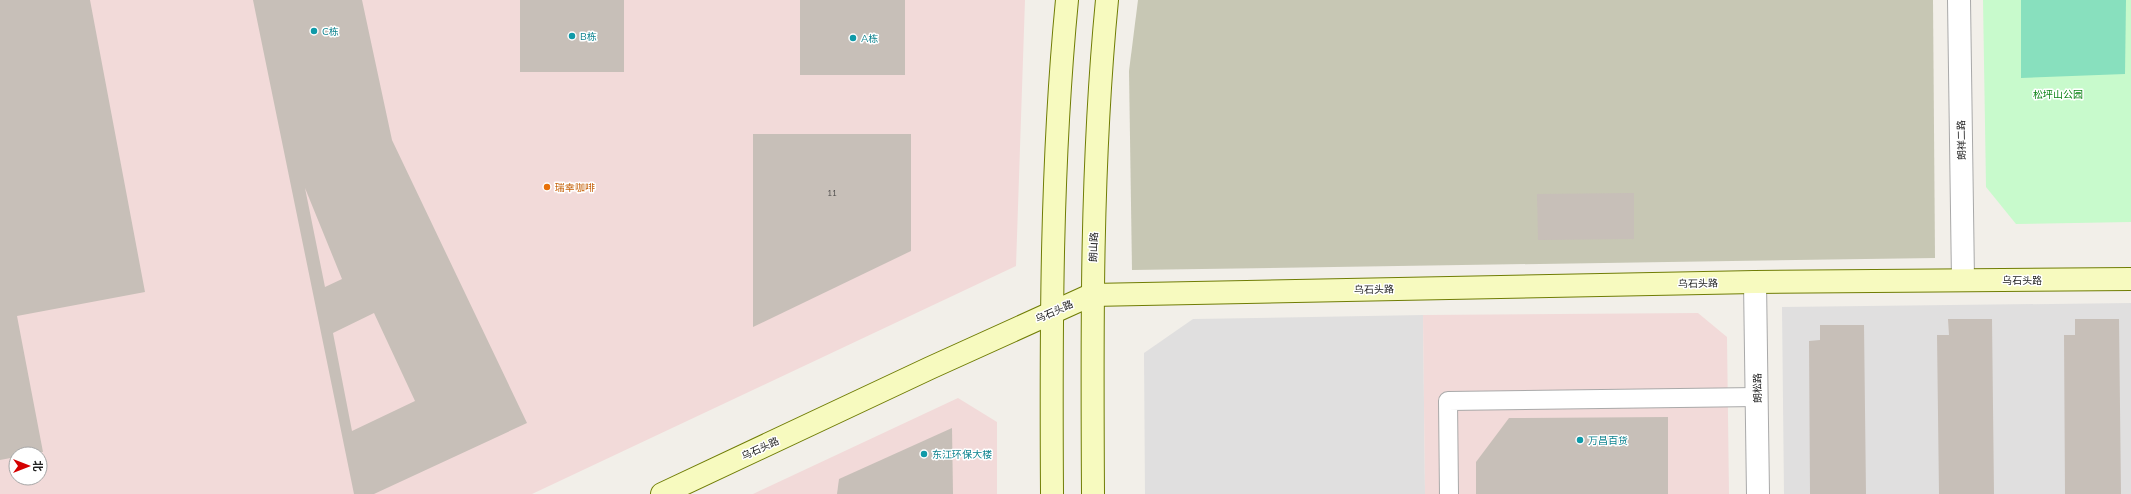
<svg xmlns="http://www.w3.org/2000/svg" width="2131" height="494" font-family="Mulish,'Noto Sans SC',sans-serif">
  <rect width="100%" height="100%" fill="#f2efe9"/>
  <g fill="#e0dfdf">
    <polygon points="2131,303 2131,494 1784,494 1782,307"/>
    <polygon points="1423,315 1425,494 1145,494 1144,353 1193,319"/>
  </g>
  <g fill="#f2dad9" fill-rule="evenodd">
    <path d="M0 0H1025L1016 266 532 494H0ZM16 454H40V478H16Z"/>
    <polygon points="1698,313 1727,337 1729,494 1425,494 1423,315"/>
    <polygon points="958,398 997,422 997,494 753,494"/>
  </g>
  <polygon fill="#c7c7b4" points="1138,0 1933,0 1935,258 1132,270 1129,71"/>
  <polygon fill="#c8facc" points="1983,0 2131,0 2131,222 2016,224 1986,187"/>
  <polygon fill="#88e0be" points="2021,0 2126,0 2125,74 2021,78"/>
  <g fill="#c7bfb8" fill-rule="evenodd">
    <polygon points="0,0 90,0 145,292 17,316 43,452 16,454 16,457 0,460"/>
    <path d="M253 0H362L392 140 527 423 374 494H354ZM305 188 342 279 325 287ZM374 313 415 401 352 431 333 333Z"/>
    <rect x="520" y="0" width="104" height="72"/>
    <rect x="800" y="0" width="105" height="75"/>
    <polygon points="753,134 911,134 911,251 753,327"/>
    <polygon points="1634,193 1634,239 1538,240 1537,194"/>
    <polygon points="1948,319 1992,319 1994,494 1939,494 1937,335 1949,335"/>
    <polygon points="2075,319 2119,319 2121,494 2065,494 2064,335 2075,335"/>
    <polygon points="1820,325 1864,325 1866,494 1810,494 1809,341 1820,340"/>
    <polygon points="1668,417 1668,494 1476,494 1476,462 1509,418"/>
    <polygon points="952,428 953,494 837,494 839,479"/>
  </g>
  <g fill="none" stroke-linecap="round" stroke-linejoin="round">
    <g stroke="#a9a9a9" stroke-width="20">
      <polyline id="lane" points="1449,494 1448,401 1757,397"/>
    </g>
    <g stroke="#a9a9a9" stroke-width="24">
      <g id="street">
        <polyline points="1959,0 1963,280"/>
        <polyline points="1755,282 1758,494"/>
      </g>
    </g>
    <g stroke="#707d05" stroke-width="24">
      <g id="secondary">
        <polyline points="662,494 930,368 1091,295 1755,282 2131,279"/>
        <path d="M1052 494C1051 329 1051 164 1067 0"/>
        <path d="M1093 494C1092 329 1091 164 1107 0"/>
      </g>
    </g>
    <use href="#lane" stroke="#fff" stroke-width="18"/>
    <use href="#street" stroke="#fff" stroke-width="22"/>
    <use href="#secondary" stroke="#f7fabf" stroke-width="22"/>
  </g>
  <g fill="#0f9aa8" stroke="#fff" stroke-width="1.5">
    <circle cx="314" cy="31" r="4"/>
    <circle cx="572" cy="36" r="4"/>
    <circle cx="853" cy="38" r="4"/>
    <circle cx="1580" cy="440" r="4"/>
    <circle cx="924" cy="454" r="4"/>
  </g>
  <circle fill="#e8710a" stroke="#fff" stroke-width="1.5" cx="547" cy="187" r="4"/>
  <g text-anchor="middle" stroke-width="3" stroke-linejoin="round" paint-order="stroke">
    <g font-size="8" fill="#4b4948">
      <text x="832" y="196">11</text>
    </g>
    <g font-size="10" fill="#0d838f" stroke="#fff" text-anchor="start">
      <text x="322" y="35">C栋</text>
      <text x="580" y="40">B栋</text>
      <text x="861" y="42">A栋</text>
      <text x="1588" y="444">万昌百货</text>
      <text x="932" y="458">东江环保大楼</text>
    </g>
    <g font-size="10" fill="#0c8416" stroke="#fff">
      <text x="2058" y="98">松坪山公园</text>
    </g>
    <g font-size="10" fill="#222" stroke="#fff">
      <text transform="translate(1961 140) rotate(-91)" y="4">朗祥二路</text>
      <text transform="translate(1093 247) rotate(-88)" y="4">朗山路</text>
      <text x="2022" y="284">乌石头路</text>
      <text transform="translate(1698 283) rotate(-1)" y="4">乌石头路</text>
      <text transform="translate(1374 289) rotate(-1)" y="4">乌石头路</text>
      <text transform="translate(1054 311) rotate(-24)" y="4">乌石头路</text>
      <text transform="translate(1757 388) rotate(-91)" y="4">朗松路</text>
      <text transform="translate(760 448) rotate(-25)" y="4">乌石头路</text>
    </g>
    <g font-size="10" fill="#c56008" stroke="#fff" text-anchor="start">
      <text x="555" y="191">瑞幸咖啡</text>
    </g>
  </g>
  <g transform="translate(28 466) rotate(90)"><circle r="19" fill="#ffffff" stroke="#a7a7a7"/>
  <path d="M0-3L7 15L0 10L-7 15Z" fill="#d40000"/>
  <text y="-6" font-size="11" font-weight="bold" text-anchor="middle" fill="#222222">北</text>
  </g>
</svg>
